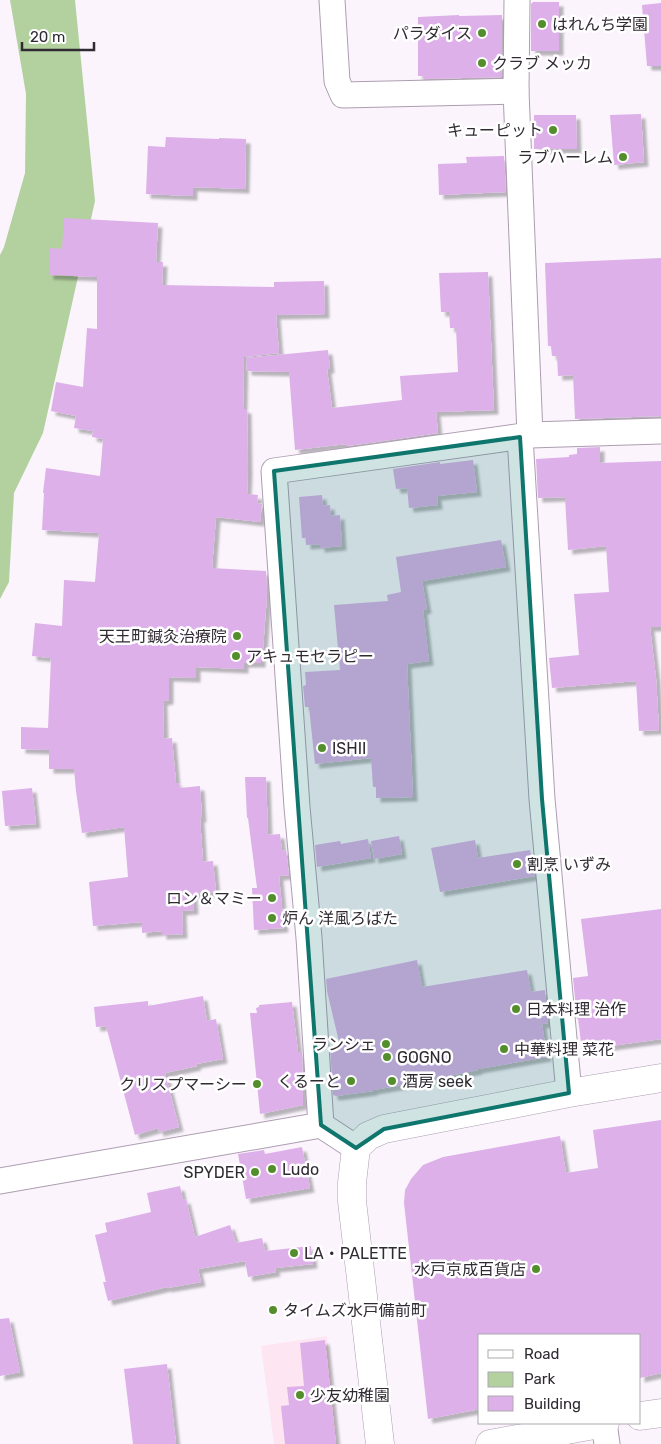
<svg xmlns="http://www.w3.org/2000/svg" width="661" height="1444" font-family="Rubik,'Noto Sans JP',sans-serif">
  <defs>
    <filter id="shadow"><feDropShadow dx="4.5" dy="4.5" stdDeviation="1" flood-color="#0004"/></filter>
  </defs>
  <rect width="100%" height="100%" fill="#fbf4fd"/>
  <polygon fill="#fde5f2" points="327,1336 337,1444 274,1444 261,1346"/>
  <polygon fill="#b3d09f" points="10,0 75,0 95,201 43,433 14,493 9,582 0,599 0,255 4,247 25,173 26,94"/>
  <g fill="#ddb0e9" filter="url(#shadow)">
    <polygon points="533,2 559,2 559,51 531,51 531,4"/>
    <polygon points="661,3 661,66 647,66 642,5"/>
    <polygon points="459,15 459,16 502,15 502,51 501,51 502,77 424,79 423,76 418,76 418,17"/>
    <polygon points="641,114 644,162 614,165 610,115"/>
    <polygon points="534,115 576,115 577,149 534,149"/>
    <polygon points="166,137 219,139 219,138 246,139 245,189 193,187 193,196 146,194 148,146 165,147"/>
    <polygon points="504,156 506,192 439,195 438,164 467,163 466,157"/>
    <polygon points="64,218 158,223 156,262 163,262 162,285 274,287 274,282 324,281 325,314 276,315 279,353 244,357 243,409 247,409 248,471 247,494 258,495 257,503 262,504 260,522 216,517 212,568 266,571 267,595 263,649 261,649 261,663 244,663 244,669 196,667 196,678 169,677 169,700 163,701 164,739 172,738 176,783 179,783 180,788 200,786 202,818 200,818 203,862 213,861 216,892 193,894 194,910 182,911 183,934 162,935 162,931 142,933 142,922 93,926 89,882 128,877 124,827 82,833 76,791 74,769 49,769 49,750 21,749 21,727 48,728 51,658 32,656 35,623 62,626 64,580 95,582 99,533 42,530 44,493 43,493 46,468 100,476 103,439 92,437 93,431 74,428 76,416 51,411 56,382 83,387 87,328 97,329 97,277 49,275 50,248 62,249"/>
    <polygon points="661,258 661,416 575,419 573,375 558,376 557,356 552,356 551,346 548,346 545,263"/>
    <polygon points="488,272 494,410 436,412 438,433 362,444 346,446 346,444 295,450 289,372 247,371 246,358 328,350 330,369 327,369 332,408 402,400 400,376 458,372 456,328 450,328 449,312 441,312 439,273"/>
    <polygon points="600,447 600,463 661,461 661,627 650,627 656,678 659,730 639,731 636,681 552,688 549,658 579,655 574,594 609,592 606,546 568,550 565,497 538,498 536,459 569,457 569,455 577,454 577,448"/>
    <polygon points="473,460 477,492 437,496 438,505 409,508 407,488 396,489 393,469 440,462 440,464"/>
    <polygon points="322,495 323,506 330,505 331,516 340,515 342,546 320,548 320,544 306,545 306,538 302,538 299,497"/>
    <polygon points="501,540 506,567 422,581 427,609 423,610 429,661 407,664 413,797 376,798 376,787 373,787 371,758 315,764 309,707 305,707 303,686 306,685 305,672 340,670 334,605 388,601 387,595 401,592 396,557"/>
    <polygon points="245,777 266,777 268,835 280,834 282,851 286,850 289,875 279,876 284,928 254,930 252,888 257,888 248,818 247,818"/>
    <polygon points="32,788 36,824 5,826 2,791"/>
    <polygon points="399,836 402,854 374,859 371,841"/>
    <polygon points="368,839 371,858 317,867 315,845 340,841 341,844"/>
    <polygon points="475,840 478,858 530,850 535,876 440,892 431,848"/>
    <polygon points="661,909 661,1039 582,1050 578,1019 577,1019 573,978 588,976 581,919"/>
    <polygon points="417,960 422,987 527,970 531,992 545,990 548,1023 542,1024 547,1057 478,1069 478,1070 415,1083 373,1090 373,1091 336,1096 333,1095 330,1047 340,1046 327,991 326,979"/>
    <polygon points="203,996 207,1021 216,1019 223,1059 196,1064 197,1066 165,1073 179,1127 159,1132 158,1128 135,1135 106,1026 96,1027 94,1007 148,1001 148,1006"/>
    <polygon points="292,1002 298,1052 302,1052 303,1105 260,1114 250,1013 257,1013 256,1008 259,1007 259,1005"/>
    <polygon points="661,1120 661,1373 640,1378 640,1335 480,1335 480,1409 428,1419 404,1203 405,1190 411,1179 423,1165 443,1157 560,1136 566,1173 598,1168 593,1130"/>
    <polygon points="302,1147 310,1188 246,1199 238,1154 264,1150 265,1154"/>
    <polygon points="180,1186 183,1200 186,1199 195,1237 230,1225 236,1243 262,1238 265,1251 311,1246 313,1264 275,1268 276,1272 248,1277 245,1261 198,1269 201,1282 167,1288 167,1287 108,1301 103,1282 106,1282 95,1235 107,1232 105,1223 151,1212 147,1193"/>
    <polygon points="9,1318 20,1372 0,1376 0,1319"/>
    <polygon points="325,1340 336,1444 285,1444 281,1406 289,1405 287,1387 304,1386 300,1343"/>
    <polygon points="167,1364 176,1444 133,1444 124,1369"/>
  </g>
  <g fill="none" stroke-linecap="round" stroke-linejoin="round">
    <g stroke="#ad9db1" stroke-width="27">
      <g id="minor">
        <polyline points="332,0 337,81 343,95 516,91"/>
        <polyline points="517,0 516,91 530,435"/>
        <polyline points="520,437 542,799 569,1093"/>
        <polyline points="321,1125 309,938 297,807 274,471 530,435 661,431"/>
        <polyline points="0,1181 321,1125 356,1148"/>
        <polyline points="604,1423 607,1444"/>
      </g>
    </g>
    <g stroke="#ad9db1" stroke-width="29">
      <g id="tertiary">
        <polyline points="640,1416 661,1413"/>
        <polyline points="380,1444 352,1201 352,1183 356,1148 368,1136 384,1129 569,1093 661,1078"/>
        <polyline points="490,1444 605,1423"/>
      </g>
    </g>
    <use href="#minor" stroke="#fff" stroke-width="25"/>
    <use href="#tertiary" stroke="#fff" stroke-width="28"/>
  </g>
  <path fill="#0f766e" fill-opacity="0.2" stroke="#0f766e" stroke-width="4" stroke-linejoin="round" d="M520 437 542 799 569 1093 384 1129 356 1148 321 1125 274 471Z"/>
  <g fill="#548e2c" stroke="#fff" stroke-width="2">
    <circle cx="542" cy="24" r="5"/>
    <circle cx="482" cy="33" r="5"/>
    <circle cx="482" cy="63" r="5"/>
    <circle cx="553" cy="130" r="5"/>
    <circle cx="623" cy="157" r="5"/>
    <circle cx="237" cy="636" r="5"/>
    <circle cx="236" cy="656" r="5"/>
    <circle cx="322" cy="748" r="5"/>
    <circle cx="517" cy="864" r="5"/>
    <circle cx="272" cy="898" r="5"/>
    <circle cx="272" cy="918" r="5"/>
    <circle cx="516" cy="1009" r="5"/>
    <circle cx="386" cy="1044" r="5"/>
    <circle cx="504" cy="1049" r="5"/>
    <circle cx="387" cy="1057" r="5"/>
    <circle cx="351" cy="1081" r="5"/>
    <circle cx="392" cy="1081" r="5"/>
    <circle cx="257" cy="1084" r="5"/>
    <circle cx="272" cy="1169" r="5"/>
    <circle cx="255" cy="1172" r="5"/>
    <circle cx="294" cy="1253" r="5"/>
    <circle cx="536" cy="1269" r="5"/>
    <circle cx="273" cy="1310" r="5"/>
    <circle cx="300" cy="1395" r="5"/>
  </g>
  <g text-anchor="middle" stroke-width="5" stroke-linejoin="round" paint-order="stroke">
    <g font-size="16" fill="#302a32" stroke="#fff" text-anchor="start">
      <text x="552" y="30">はれんち学園</text>
      <text x="472" y="39" text-anchor="end">パラダイス</text>
      <text x="492" y="69">クラブ メッカ</text>
      <text x="543" y="136" text-anchor="end">キューピット</text>
      <text x="613" y="163" text-anchor="end">ラブハーレム</text>
      <text x="227" y="642" text-anchor="end">天王町鍼灸治療院</text>
      <text x="246" y="662">アキュモセラピー</text>
      <text x="332" y="754">ISHII</text>
      <text x="527" y="870">割烹 いずみ</text>
      <text x="262" y="904" text-anchor="end">ロン＆マミー</text>
      <text x="282" y="924">炉ん 洋風ろばた</text>
      <text x="526" y="1015">日本料理 治作</text>
      <text x="376" y="1050" text-anchor="end">ランシェ</text>
      <text x="514" y="1055">中華料理 菜花</text>
      <text x="397" y="1063">GOGNO</text>
      <text x="341" y="1087" text-anchor="end">くるーと</text>
      <text x="402" y="1087">酒房 seek</text>
      <text x="247" y="1090" text-anchor="end">クリスプマーシー</text>
      <text x="282" y="1175">Ludo</text>
      <text x="245" y="1178" text-anchor="end">SPYDER</text>
      <text x="304" y="1259">LA・PALETTE</text>
      <text x="526" y="1275" text-anchor="end">水戸京成百貨店</text>
      <text x="283" y="1316">タイムズ水戸備前町</text>
      <text x="310" y="1401">少友幼稚園</text>
    </g>
  </g>
  <rect x="478" y="1334" width="162" height="90" fill="#ffffff" stroke="#acaaad"/>
  <rect x="488" y="1350" width="25" height="8" fill="#ffffff" stroke="#acaaad"/>
  <text x="524" y="1359" font-size="15" fill="#302a32">Road</text>
  <rect x="488" y="1372" width="25" height="15" fill="#b3d09f" stroke="#acaaad"/>
  <text x="524" y="1384" font-size="15" fill="#302a32">Park</text>
  <rect x="488" y="1396" width="25" height="15" fill="#ddb0e9" stroke="#acaaad"/>
  <text x="524" y="1409" font-size="15" fill="#302a32">Building</text>
  <path d="M22 42v8h72v-8" fill="none" stroke="#302a32" stroke-width="2.5"/>
  <text x="30" y="42" font-size="15" fill="#302a32" stroke="#ffffff" stroke-width="4" paint-order="stroke">20 m</text>
</svg>
